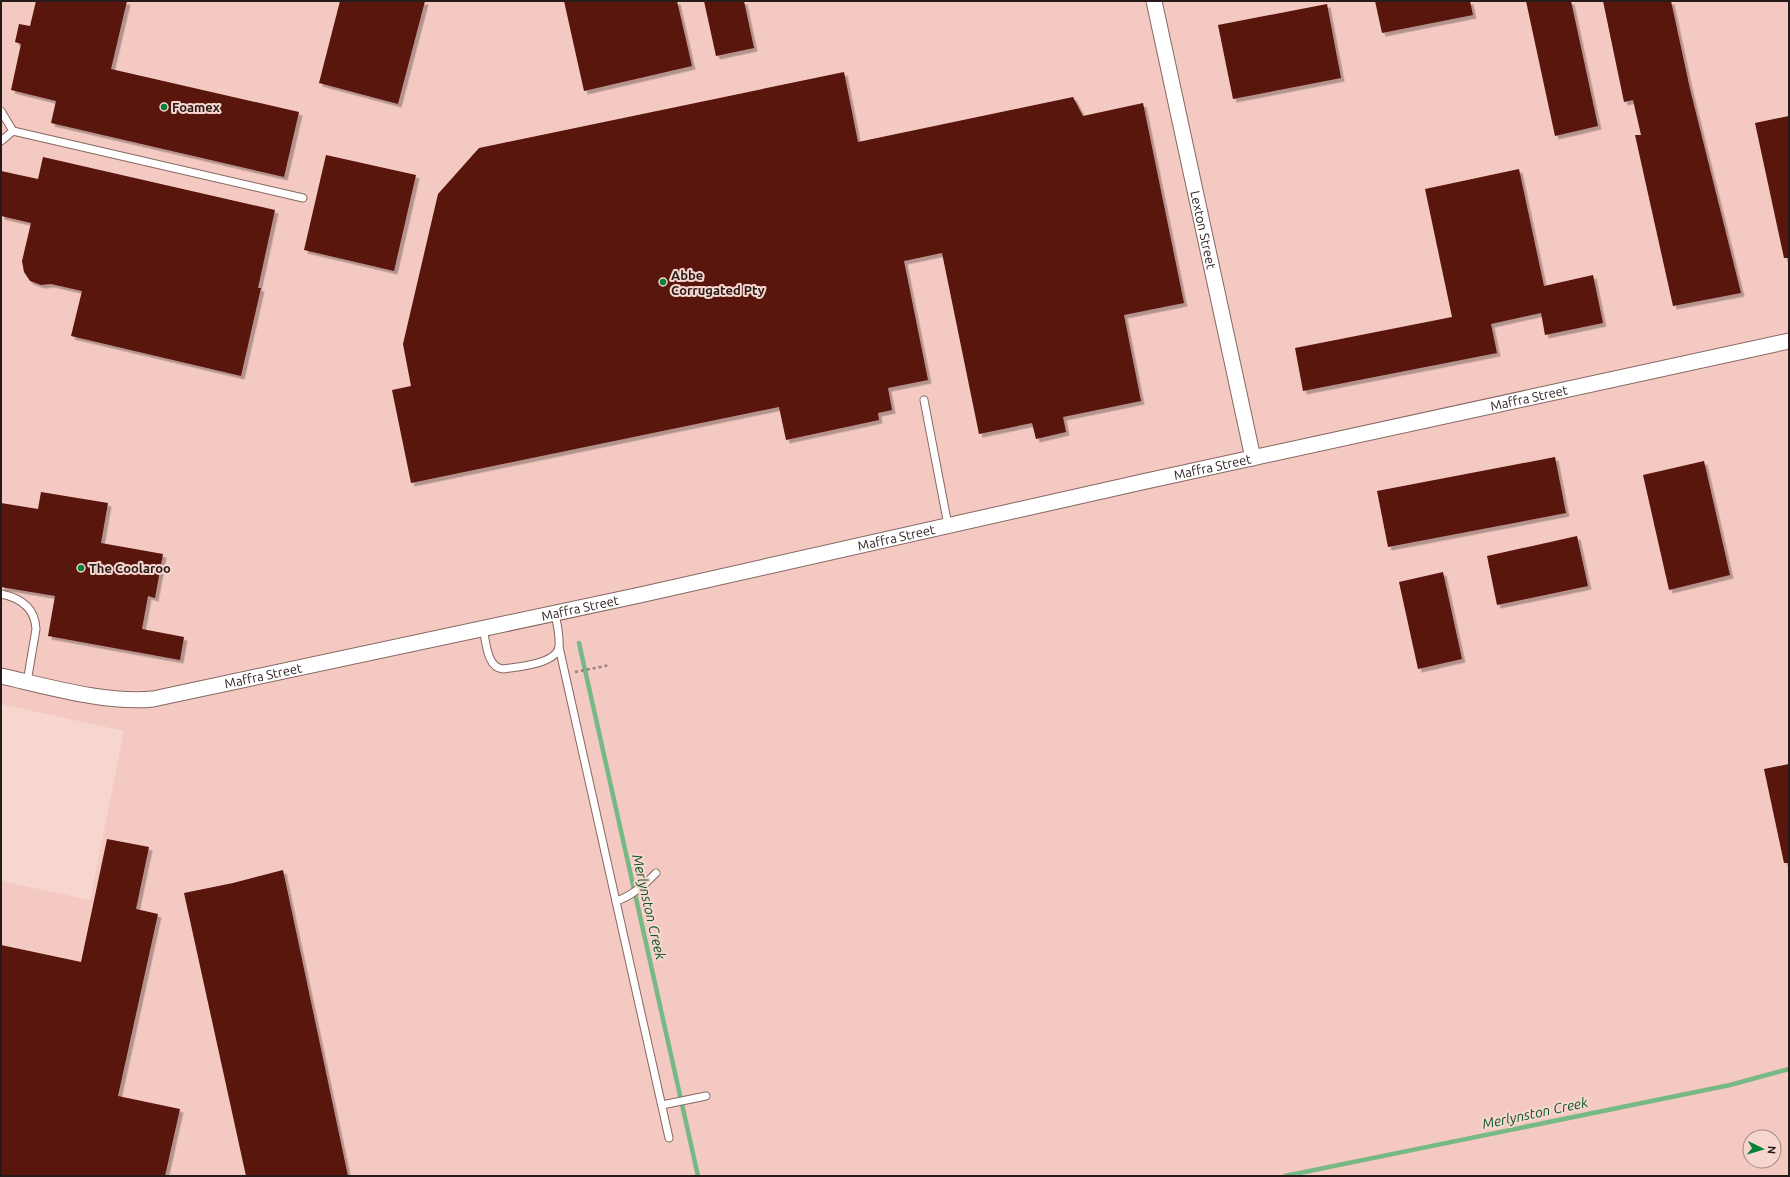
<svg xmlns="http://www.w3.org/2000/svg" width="1790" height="1177" font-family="Ubuntu,sans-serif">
  <defs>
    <filter id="shadow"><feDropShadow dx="3.5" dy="3.5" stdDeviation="0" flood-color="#0004"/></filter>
  </defs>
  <rect width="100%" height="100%" fill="#f8d6d0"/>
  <path fill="#f4c9c2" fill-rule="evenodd" d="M1 1H1789V1176H1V881L90 900 124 731 1 704ZM1750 1137H1774V1161H1750Z"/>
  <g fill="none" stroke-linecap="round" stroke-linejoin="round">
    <g stroke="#76b984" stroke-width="4.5">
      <polyline points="579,643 698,1176"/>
      <polyline points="1285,1176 1730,1085 1789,1069"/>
    </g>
  </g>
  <g fill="#59130d" filter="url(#shadow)">
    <polygon points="36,1 127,1 111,69 299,112 284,177 51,123 56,101 11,90 21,44 15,42 19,24 30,26"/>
    <polygon points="340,1 425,1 398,104 319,83"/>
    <polygon points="564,1 677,1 692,66 584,91"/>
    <polygon points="704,1 744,1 754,48 716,56"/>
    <polygon points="1375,1 1470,1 1473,15 1382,33"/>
    <polygon points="1526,1 1571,1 1598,126 1555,136"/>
    <polygon points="1603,1 1671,1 1690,89 1741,293 1673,306 1635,135 1641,135 1633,100 1624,102"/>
    <polygon points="1327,4 1341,78 1233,99 1218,25"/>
    <polygon points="844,72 858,142 1073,97 1083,116 1143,103 1184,303 1124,315 1141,401 1063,417 1066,432 1036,439 1032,423 979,434 942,253 904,261 928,380 888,388 892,410 878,413 879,420 786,440 779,407 411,483 392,390 411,386 403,344 438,194 479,148"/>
    <polygon points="1789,116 1789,258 1784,258 1755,123"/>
    <polygon points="326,155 416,175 394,271 304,250"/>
    <polygon points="43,157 275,210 258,288 261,288 241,376 71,336 82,291 51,284 41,285 30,281 24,272 22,261 31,223 1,216 1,171 38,179"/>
    <polygon points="1519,169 1544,286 1593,275 1603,323 1545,335 1541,313 1491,324 1497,353 1303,391 1295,348 1452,317 1425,189"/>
    <polygon points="1555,457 1566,513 1388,547 1377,491"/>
    <polygon points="1704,461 1730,575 1669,590 1643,475"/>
    <polygon points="41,492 108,503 101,543 163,554 155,598 148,596 142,629 184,637 180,660 48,636 55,596 1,587 1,503 38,509"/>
    <polygon points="1577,536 1588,586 1497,605 1487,556"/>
    <polygon points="1443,572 1462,659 1418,669 1399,582"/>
    <polygon points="1789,764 1789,863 1784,863 1764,769"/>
    <polygon points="107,839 149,847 136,909 158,914 118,1096 180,1109 165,1176 1,1176 1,945 81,962"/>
    <polygon points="283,870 348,1176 246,1176 184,893 233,883"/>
  </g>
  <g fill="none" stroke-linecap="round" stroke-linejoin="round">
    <g stroke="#866762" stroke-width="9">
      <g id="lane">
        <polyline points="1,111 13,131"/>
        <polyline points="13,131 303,198"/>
        <polyline points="1,141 13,131"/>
        <polyline points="924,400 948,525"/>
        <path d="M1 594C21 598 35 608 36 629L27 682"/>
        <path d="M483 628C486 642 487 668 503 669 517 667 556 664 559 647 560 636 557 624 555 613"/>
        <polyline points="559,647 669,1138"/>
        <path d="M616 901C630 897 646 884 656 873"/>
        <polyline points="662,1105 706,1096"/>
      </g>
    </g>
    <g stroke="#866762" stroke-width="17">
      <g id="street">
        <path id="s1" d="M1154 1 1253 458"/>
        <path id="s2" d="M1 676C46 686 107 704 153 699L640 595 1142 482 1789 341"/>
      </g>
    </g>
    <polyline stroke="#99817d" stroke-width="2.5" stroke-dasharray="3 3" stroke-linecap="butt" points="575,672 610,665"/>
    <use href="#lane" stroke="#fff" stroke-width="7"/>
    <use href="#street" stroke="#fff" stroke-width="15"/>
  </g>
  <g fill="#078038" stroke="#f8d6d0" stroke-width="1.5">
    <circle cx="164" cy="107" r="4"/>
    <circle cx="663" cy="282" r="4"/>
    <circle cx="81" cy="568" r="4"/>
  </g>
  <g text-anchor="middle" stroke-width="4" stroke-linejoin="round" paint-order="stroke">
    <g font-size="13" font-weight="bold" fill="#271b19" stroke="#f8d6d0" text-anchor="start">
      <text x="172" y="112">Foamex</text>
      <text x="671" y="280">Abbe<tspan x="671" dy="15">Corrugated Pty</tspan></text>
      <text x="89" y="573">The Coolaroo</text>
    </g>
    <g font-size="13" fill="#271b19" stroke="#f8d6d0">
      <text dy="5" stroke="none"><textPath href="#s1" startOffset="234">Lexton Street</textPath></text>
      <text dy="5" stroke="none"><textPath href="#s2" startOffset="1563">Maffra Street</textPath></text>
      <text dy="5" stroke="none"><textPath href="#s2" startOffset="1239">Maffra Street</textPath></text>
      <text dy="5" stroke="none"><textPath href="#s2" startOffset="915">Maffra Street</textPath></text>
      <text dy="5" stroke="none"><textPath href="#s2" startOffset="591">Maffra Street</textPath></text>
      <text dy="5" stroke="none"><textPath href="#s2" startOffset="267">Maffra Street</textPath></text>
    </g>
    <g font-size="14" font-style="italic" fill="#0c5827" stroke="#f8d6d0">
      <text transform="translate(649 907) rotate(77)" y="5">Merlynston Creek</text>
      <text transform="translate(1535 1113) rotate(-12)" y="5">Merlynston Creek</text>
    </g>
  </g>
  <rect width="1790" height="1177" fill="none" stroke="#271b19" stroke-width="4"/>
  <g transform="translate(1762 1149) rotate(95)"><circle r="19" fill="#f8d6d0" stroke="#a48b87"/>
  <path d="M0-3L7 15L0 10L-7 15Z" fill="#078038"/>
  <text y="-6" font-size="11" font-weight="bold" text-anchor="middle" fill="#271b19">N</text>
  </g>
</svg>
